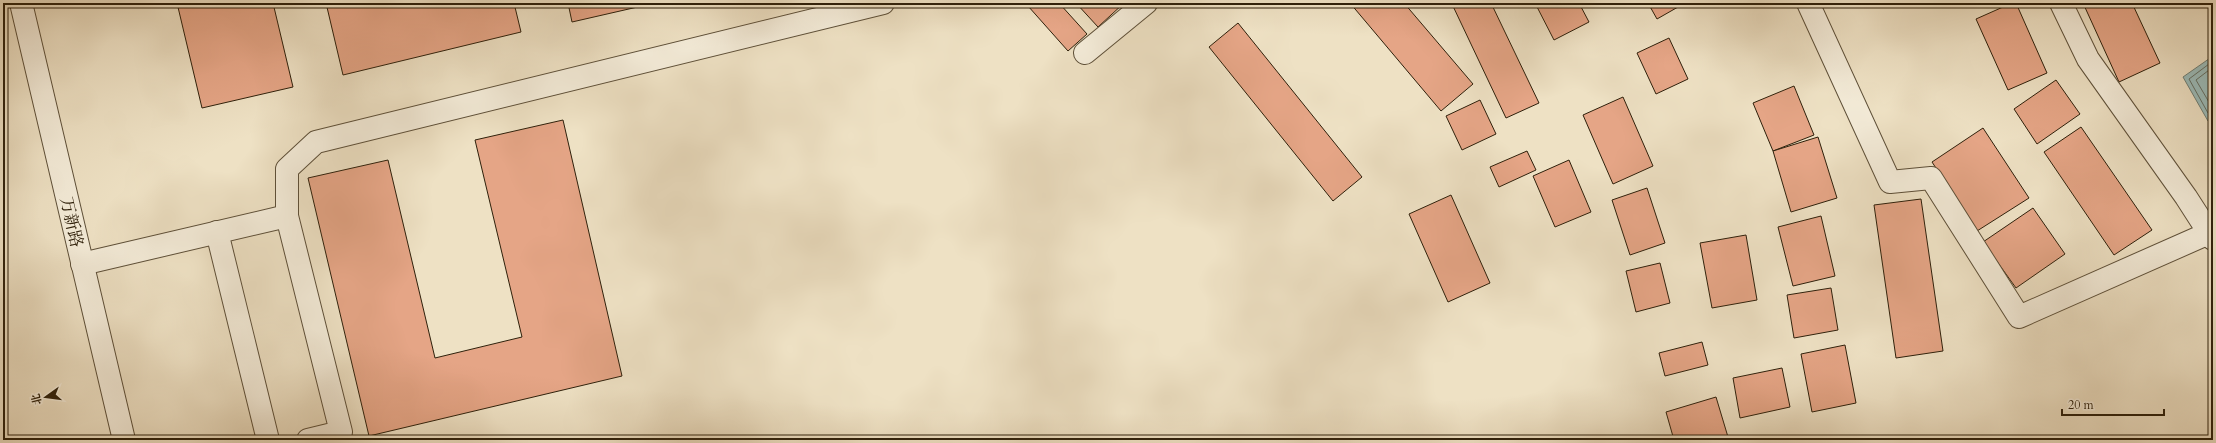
<svg xmlns="http://www.w3.org/2000/svg" width="2216" height="443" font-family="Cardo,'Noto Serif SC',serif">
  <rect width="100%" height="100%" fill="#eee1c4"/>
  <filter id="stains"><feTurbulence type="fractalNoise" baseFrequency=".005" numOctaves="4"/><feColorMatrix values="0 0 0 0 .2 0 0 0 0 .09 0 0 0 0 .02 0 0 0 .5 -.17"/></filter>
  <radialGradient id="worn" r=".72"><stop offset=".6" stop-color="#630" stop-opacity="0"/><stop offset="1" stop-color="#630" stop-opacity=".3"/></radialGradient>
  <polygon fill="#9bbcba" stroke="#6f7e74" points="2213,56 2213,117 2208,121 2183,77"/>
  <g fill="none" stroke-linecap="round" stroke-linejoin="round">
    <g stroke="#646e62" stroke-width="1">
      <polyline points="2213,61 2189,79 2208,113 2213,114"/>
      <polyline points="2213,67 2196,80 2213,109"/>
    </g>
  </g>
  <g fill="#e5a586" stroke="#2e200b">
    <polygon points="177,3 273,3 293,87 202,108"/>
    <polygon points="326,3 514,3 521,32 343,75"/>
    <polygon points="568,3 655,3 572,22"/>
    <polygon points="1032,3 1059,3 1087,34 1068,51 1028,6"/>
    <polygon points="1076,3 1124,3 1098,27"/>
    <polygon points="1350,3 1404,3 1473,84 1441,111"/>
    <polygon points="1454,3 1491,3 1539,103 1506,118 1452,4"/>
    <polygon points="1535,3 1579,3 1589,22 1554,40"/>
    <polygon points="1648,3 1685,3 1657,19"/>
    <polygon points="2012,3 2016,3 2047,73 2008,90 1976,19"/>
    <polygon points="2083,3 2132,3 2160,63 2119,82"/>
    <polygon points="1238,23 1362,177 1333,201 1209,47"/>
    <polygon points="1669,38 1688,79 1656,94 1637,53"/>
    <polygon points="2056,80 2080,114 2037,144 2014,109"/>
    <polygon points="1794,86 1814,135 1773,151 1753,103"/>
    <polygon points="1623,97 1653,166 1613,184 1583,115"/>
    <polygon points="1480,100 1496,134 1462,150 1446,116"/>
    <polygon points="563,120 622,376 369,436 308,178 388,160 435,358 522,337 475,140"/>
    <polygon points="2081,127 2152,230 2114,255 2044,152"/>
    <polygon points="1983,128 2029,198 1977,231 1932,162"/>
    <polygon points="1818,137 1837,198 1791,212 1773,151"/>
    <polygon points="1527,151 1536,170 1499,187 1490,167"/>
    <polygon points="1569,160 1591,212 1555,227 1533,176"/>
    <polygon points="1647,188 1665,243 1630,255 1612,200"/>
    <polygon points="1451,195 1490,283 1448,302 1409,214"/>
    <polygon points="1921,199 1943,351 1896,358 1874,205"/>
    <polygon points="2033,208 2065,254 2016,288 1983,242"/>
    <polygon points="1821,216 1835,276 1793,286 1778,227"/>
    <polygon points="1746,235 1757,300 1712,308 1700,243"/>
    <polygon points="1660,263 1670,303 1636,312 1626,271"/>
    <polygon points="1831,288 1838,330 1794,338 1787,295"/>
    <polygon points="1702,342 1708,365 1665,376 1659,353"/>
    <polygon points="1845,345 1856,403 1812,412 1801,354"/>
    <polygon points="1782,368 1790,407 1740,418 1733,378"/>
    <polygon points="1716,397 1728,437 1718,440 1674,440 1666,412"/>
  </g>
  <g fill="none" stroke-linecap="round" stroke-linejoin="round">
    <g stroke="#5e5039" stroke-width="24">
      <g id="minor">
        <polyline points="21,3 124,440"/>
        <polyline points="1808,3 1890,182 1931,178 2019,317 2209,233"/>
        <polyline points="2061,3 2088,59 2186,197 2213,239"/>
        <polyline points="1085,53 1146,3"/>
        <polyline points="217,232 268,440"/>
        <polyline points="82,264 287,216"/>
        <polyline points="308,440 341,432 287,216 287,169 316,142 883,3"/>
      </g>
    </g>
    <use href="#minor" stroke="#f4ecd9" stroke-width="22"/>
  </g>
  <g text-anchor="middle" stroke-width="3" stroke-linejoin="round" paint-order="stroke">
    <g font-size="17" fill="#2e200b" stroke="#f4ecd9">
      <text transform="translate(72 222) rotate(77)" y="6">万新路</text>
    </g>
  </g>
  <rect width="2216" height="443" fill="none" stroke="#eee1c4" stroke-width="16"/>
  <rect x="4" y="4" width="2208" height="435" fill="none" stroke="#2e200b" stroke-width="2"/>
  <rect x="8" y="8" width="2200" height="427" fill="none" stroke="#2e200b"/>
  <g transform="translate(46 397) rotate(256)" stroke="#f4ecd9" stroke-width="3" paint-order="stroke">
  <path d="M0-3L7 15L0 10L-7 15Z" fill="#2e200b"/>
  <text y="-6" font-size="11" font-weight="bold" text-anchor="middle" fill="#2e200b">北</text>
  </g>
  <path d="M2062 409v6h102v-6" fill="none" stroke="#2e200b" stroke-width="2"/>
  <text x="2068" y="409" font-size="12" fill="#2e200b" stroke="#f4ecd9" stroke-width="3" paint-order="stroke">20 m</text>
  <rect width="100%" height="100%" filter="url(#stains)"/>
  <rect width="100%" height="100%" fill="url(#worn)"/>
</svg>
